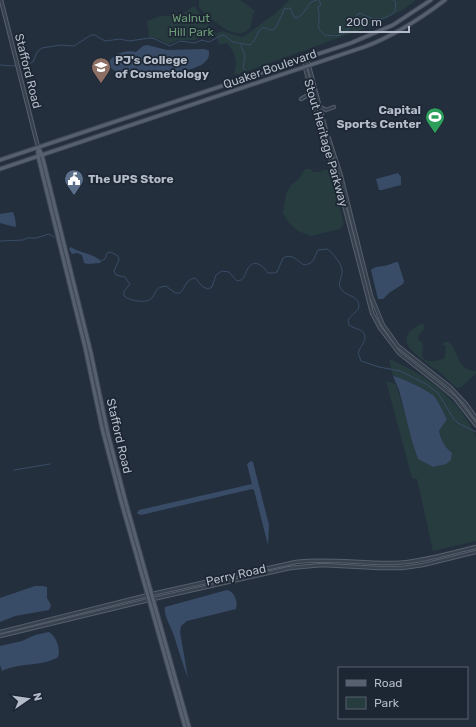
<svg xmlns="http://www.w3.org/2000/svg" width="476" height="727" font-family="Rubik,sans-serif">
  <rect width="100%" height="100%" fill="#242f3e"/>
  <g fill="#263c3f">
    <path d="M199 0H240L255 11C250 16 254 23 249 29 235 43 213 19 202 11L199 7Z"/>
    <path d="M289 0H416L401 11 366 28 239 74H234C238 60 236 55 227 43L219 45 216 35 212 38 202 37 195 40H178L168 44 159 39 149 37 147 21 160 16H179L194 6 216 34 222 31 243 37 276 13Z"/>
    <polygon points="305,169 310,169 314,172 320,172 323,170 327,170 331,173 344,224 340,229 311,236 298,231 289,223 283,213 286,194 291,185 299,179"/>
    <path d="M421 324H423L425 328 418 336V339L423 344 422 356C427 364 435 361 443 359L445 356 446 346 443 345 444 342H449C460 353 456 369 476 371V374L461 387 457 388 436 369H434C422 357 387 341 421 324Z"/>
    <path d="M389 359C424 373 462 401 476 437V541L433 551 417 479 412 478 386 381 396 384 418 459 433 467 452 453C444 446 441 440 439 431L447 419C443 412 439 402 434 396 427 390 403 378 393 376Z"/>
  </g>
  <g fill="#394c67">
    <path d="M147 45 167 50 205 49 209 51C209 55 209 59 205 62 192 75 141 75 123 73L117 72 109 67 110 60C118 52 126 50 136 52L143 46Z"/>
    <polygon points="398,173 401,177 401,185 382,190 379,190 376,179"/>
    <polygon points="13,212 15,218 16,226 15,227 0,223 0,214"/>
    <path d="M71 247C79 253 92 253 101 261L100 263 88 264 84 263 82 255 77 253 72 254 69 249Z"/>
    <path d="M398 262 404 281 403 284 389 293 383 299H378L371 270C376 265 382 267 388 265 392 264 394 262 398 262Z"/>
    <path d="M393 376C403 378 427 390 434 396 439 402 443 412 447 419L439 431C441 440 444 446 452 453L451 460 446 464 433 467 418 459 412 441 399 390Z"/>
    <polygon points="251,461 253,462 269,525 268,545 254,490 252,489 141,515 138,514 137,513 139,510 252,484 247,464"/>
    <polygon points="35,586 43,586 47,587 47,598 51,605 49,610 15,616 0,622 0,598"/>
    <path d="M227 590C235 592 238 602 236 609L187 621 181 626 180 632 188 678C183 665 179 652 175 639 173 630 163 615 165 607Z"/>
    <path d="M49 632C56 636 61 649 58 657 42 667 20 662 2 671L0 665V646L22 641 35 635Z"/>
  </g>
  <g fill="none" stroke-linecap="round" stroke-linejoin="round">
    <g stroke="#394c67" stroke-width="1">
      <path d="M319 0 321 5 318 7C318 11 320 14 319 17 319 27 316 28 325 35 348 38 346 31 358 14L361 13C371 21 386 21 395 11L396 2 393 0"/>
      <polyline points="241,45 245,56 243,68 245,70"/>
      <polyline points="0,65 16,66"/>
      <path d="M20 66H24L33 62 37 52 42 48 60 45 74 46 91 35H95L105 41 120 39 129 41 150 38 155 39 170 46 180 41 195 43 202 40 209 42 222 35 225 36 233 42 250 45C257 40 256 32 262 28H266L269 30 275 29 283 13 284 9 290 8 294 17 296 18C303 16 306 8 311 2L317 0"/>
      <polyline points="0,241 23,240 27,238 36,238 49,234 54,237"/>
      <path d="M101 261 105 259 107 253 111 252 118 256 119 260 114 271 116 275 125 277 130 284 124 291V296C130 301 147 304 152 298 158 290 154 288 166 286L175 293H180C186 287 185 280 195 278L203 287 208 289 212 287 216 275 222 271 229 272 237 281C245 280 244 276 247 270 254 257 263 266 268 273H273L277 272 283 258C292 253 296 260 304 265 315 263 313 259 318 250L327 249C333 253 343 265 342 272 342 277 338 283 340 287 343 297 359 294 359 306 359 311 351 315 348 320L349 325C353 328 356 328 360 330 371 336 361 345 358 353L361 361 379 367 400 371 426 384 438 393 453 418 458 423 476 432"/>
      <polyline points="14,470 50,464"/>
    </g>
    <g stroke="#565f6c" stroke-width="4.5">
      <g id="minor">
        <polyline points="1,0 38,147"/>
        <polyline points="305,58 305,67 321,131 337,178 372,313 380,328 399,353 437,383 455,398 476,425"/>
        <polyline points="306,58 309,66 325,127 341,176 371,296 383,325 398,346 450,387 466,404 476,418"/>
        <polyline points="301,99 308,95 311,90"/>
        <polyline points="320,107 326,110 334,107"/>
        <path d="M0 632 152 594 296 562C329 558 362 564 395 563 422 562 449 553 476 547"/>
        <polyline points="0,636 153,599 290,568 322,565 379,568 402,568 423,565 476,552"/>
      </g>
    </g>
    <g stroke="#414a57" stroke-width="5">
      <g id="major">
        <polyline points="38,147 42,155 91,353 108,434 126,503 189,727"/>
        <polyline points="38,148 38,156 85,347 102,428 121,501 185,727"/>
        <polyline points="0,160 351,43 393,25 431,0"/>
        <path d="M0 169 364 47C394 36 420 19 445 0"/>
      </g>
    </g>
    <use href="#minor" stroke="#38414e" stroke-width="2.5"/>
    <use href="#major" stroke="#56606e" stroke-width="3"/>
  </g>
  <defs>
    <g id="university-pin" transform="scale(1)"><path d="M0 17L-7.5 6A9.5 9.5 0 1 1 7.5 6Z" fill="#8d6e63" stroke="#1d2633"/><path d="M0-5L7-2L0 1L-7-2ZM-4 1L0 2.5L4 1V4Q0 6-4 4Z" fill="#fff"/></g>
    <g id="stadium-pin" transform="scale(1)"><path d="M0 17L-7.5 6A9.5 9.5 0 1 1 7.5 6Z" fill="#2e9e5b" stroke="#1d2633"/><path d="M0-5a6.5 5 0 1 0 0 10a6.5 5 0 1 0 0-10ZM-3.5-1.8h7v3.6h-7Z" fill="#fff"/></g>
    <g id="civic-pin" transform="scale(1)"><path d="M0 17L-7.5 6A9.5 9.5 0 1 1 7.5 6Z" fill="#5c6f8a" stroke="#1d2633"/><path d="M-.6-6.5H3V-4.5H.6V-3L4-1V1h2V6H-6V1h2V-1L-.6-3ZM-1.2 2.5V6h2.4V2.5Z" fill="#fff"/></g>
  </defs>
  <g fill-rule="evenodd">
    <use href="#university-pin" x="101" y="67"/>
    <use href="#stadium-pin" x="435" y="117"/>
    <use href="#civic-pin" x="74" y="179"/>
  </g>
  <g text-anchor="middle" stroke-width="3.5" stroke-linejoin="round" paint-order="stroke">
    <g font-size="12" fill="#6b9a76" stroke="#1d2633">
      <text x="191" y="22">Walnut<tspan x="191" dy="14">Hill Park</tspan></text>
    </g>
    <g font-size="12" font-weight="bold" fill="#b4bcc9" stroke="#1d2633" text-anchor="start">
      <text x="115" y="64">PJ's College<tspan x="115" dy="14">of Cosmetology</tspan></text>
      <text x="421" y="114" text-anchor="end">Capital<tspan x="421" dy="14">Sports Center</tspan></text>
      <text x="88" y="183">The UPS Store</text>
    </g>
    <g font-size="12" fill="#b4bcc9" stroke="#1d2633">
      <text transform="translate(270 69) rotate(-19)" y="4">Quaker Boulevard</text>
      <text transform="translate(28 71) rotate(76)" y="4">Stafford Road</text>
      <text transform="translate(326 143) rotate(74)" y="4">Stout Heritage Parkway</text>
      <text transform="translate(119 436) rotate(77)" y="4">Stafford Road</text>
      <text transform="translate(236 575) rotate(-13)" y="4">Perry Road</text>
    </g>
  </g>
  <rect x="338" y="667" width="130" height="52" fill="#1d2633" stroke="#59626f"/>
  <rect x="346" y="680" width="20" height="6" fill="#56606e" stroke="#59626f"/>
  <text x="374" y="687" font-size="12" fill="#b4bcc9">Road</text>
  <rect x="346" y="697" width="20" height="12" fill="#263c3f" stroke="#59626f"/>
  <text x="374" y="707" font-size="12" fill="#b4bcc9">Park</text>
  <g transform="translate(28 699) rotate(77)" stroke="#1d2633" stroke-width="3" paint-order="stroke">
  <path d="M0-3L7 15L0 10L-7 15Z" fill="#b4bcc9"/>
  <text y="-6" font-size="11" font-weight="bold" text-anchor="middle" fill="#b4bcc9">N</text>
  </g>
  <path d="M340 26v6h69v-6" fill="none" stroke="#b4bcc9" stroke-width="2"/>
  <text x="346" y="26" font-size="12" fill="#b4bcc9" stroke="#1d2633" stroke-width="3" paint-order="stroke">200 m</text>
</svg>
